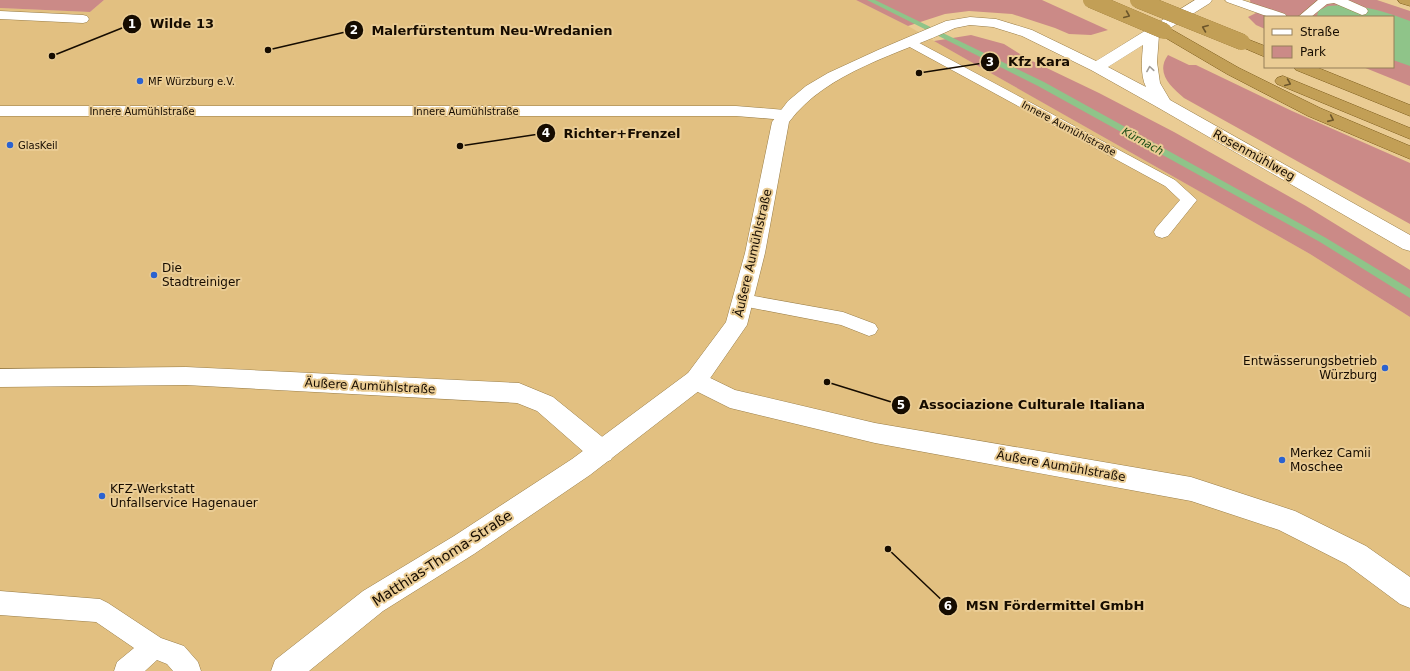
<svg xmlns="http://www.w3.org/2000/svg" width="1410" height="671" font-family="'DejaVu Sans',sans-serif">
  <rect width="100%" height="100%" fill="#eacc94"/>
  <polygon fill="#e2c081" points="104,0 856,0 908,26 1310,254 1410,317 1410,671 0,671 0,8 90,12"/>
  <g fill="#cb8a87">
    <polygon points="0,0 104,0 90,12 0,8"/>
    <polygon points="856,0 1042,0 1108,30 1091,35 1069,34 1055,28 1012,14 969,11 945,14 908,26"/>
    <polygon points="1250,0 1377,0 1410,11 1410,86 1363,67 1393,67 1393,17 1265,17 1265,29 1256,25 1248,17 1256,13 1258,10 1251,6"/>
    <polygon points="971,35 1004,44 1028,59 1099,93 1174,132 1306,206 1410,270 1410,317 1310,254 934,41"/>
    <path d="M1168 55 1189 65H1196L1292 111 1410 163V224L1184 98C1171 87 1155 73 1168 55Z"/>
  </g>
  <path fill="#8fc489" d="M1342 5C1369 6 1385 12 1410 21V66L1393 60V17H1317L1318 11 1328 6Z"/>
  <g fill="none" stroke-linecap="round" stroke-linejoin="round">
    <polygon fill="#8fc489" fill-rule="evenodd" points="867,0 875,0 1044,82 1326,238 1410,289 1410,298 1320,242 1038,86"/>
    <g stroke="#987c46" stroke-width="1">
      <g id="service">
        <polygon points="1225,0 1242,0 1285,14 1287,17 1269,17 1227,2"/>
        <polygon points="1318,0 1348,0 1366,8 1368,11 1366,14 1362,15 1334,3 1327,4 1311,17 1298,17"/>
        <polygon points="0,11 83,15 87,16 89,19 87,22 83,23 0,19"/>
        <polygon points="910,38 1175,180 1197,200 1168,236 1162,238 1156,236 1154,232 1156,228 1180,200 1165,186 906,45 904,42 906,39"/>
        <polygon points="743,294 843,312 875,324 878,329 875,334 869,336 841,325 737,305 734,300 737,295"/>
        <polygon points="0,591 100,599 108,603 161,638 184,646 198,662 201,671 173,671 167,664 157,660 145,671 114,671 117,662 134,648 96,622 0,615"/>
      </g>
    </g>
    <g stroke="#987c46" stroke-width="1">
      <g id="minor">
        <polygon points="0,106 736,106 785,110 791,111 793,115 791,119 785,120 736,116 0,116"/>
        <polygon points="186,367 519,383 553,397 611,444 614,452 611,460 602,463 593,460 537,411 517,403 186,385 0,387 0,369"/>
        <polygon points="696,371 735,390 875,423 1191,477 1295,511 1366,546 1410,577 1410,608 1400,604 1346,564 1279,530 1191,501 875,443 730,408 688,387 684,380 688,373"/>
      </g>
    </g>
    <g stroke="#987c46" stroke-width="1">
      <path id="tertiary" d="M1195 0H1212L1210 3 1159 35 1157 62 1160 83 1170 100 1410 235V251L1403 249 1157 107 1091 70 1022 36 993 27 970 25 955 28C900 54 827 71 789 122L765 253 747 325 704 387 590 475 474 554 383 611 309 671H271L275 660 363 591 454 536 572 459 688 373 726 322 745 253 772 122 788 101 806 86 828 73 878 50 946 21 970 17 996 19 1032 30 1096 61ZM1143 45C1142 58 1140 75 1146 87L1108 67Z"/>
    </g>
    <g stroke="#7c5c1c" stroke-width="1">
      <g id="trunk">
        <polygon points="1398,0 1410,0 1410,6 1400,3"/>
        <polygon points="1164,27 1169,28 1239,68 1320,108 1410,146 1410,159 1308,116 1227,74 1159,34 1157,31 1159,28"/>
        <polygon points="1242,37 1265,46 1265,57 1237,45 1234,42 1237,39"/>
        <polygon points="1294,67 1316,67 1410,105 1410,116 1296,70"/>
        <polygon points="1283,76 1410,128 1410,139 1277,84 1275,81 1277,78"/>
      </g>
    </g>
    <use href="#service" fill="#fff" fill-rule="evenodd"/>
    <use href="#minor" fill="#fff" fill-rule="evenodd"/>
    <use href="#tertiary" fill="#fff" fill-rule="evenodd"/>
    <use href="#trunk" fill="#c29f56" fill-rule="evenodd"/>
    <g stroke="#7c5c1c" stroke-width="16" stroke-linecap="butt">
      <g id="trunk-bridge">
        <polyline points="1091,0 1164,31"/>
        <polyline points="1138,0 1242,42"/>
      </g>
    </g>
    <use href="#trunk-bridge" stroke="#c29f56" stroke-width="16"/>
  </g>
  <defs><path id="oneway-chevron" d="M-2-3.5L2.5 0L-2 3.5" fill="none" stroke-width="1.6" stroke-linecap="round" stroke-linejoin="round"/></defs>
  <g stroke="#6c562b">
    <use href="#oneway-chevron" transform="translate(1127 15) rotate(23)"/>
    <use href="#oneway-chevron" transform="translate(1205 28) rotate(-158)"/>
    <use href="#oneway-chevron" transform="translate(1288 83) rotate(23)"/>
    <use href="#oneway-chevron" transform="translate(1331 119) rotate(24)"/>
  </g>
  <use stroke="#a29e99" href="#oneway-chevron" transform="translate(1150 69) rotate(-99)"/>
  <g fill="#2b62d0" stroke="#eacc94" stroke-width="1.5">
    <circle cx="140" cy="81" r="4"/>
    <circle cx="10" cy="145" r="4"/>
    <circle cx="154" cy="275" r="4"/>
    <circle cx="1385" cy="368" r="4"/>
    <circle cx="1282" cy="460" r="4"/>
    <circle cx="102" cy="496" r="4"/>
  </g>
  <g text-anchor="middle" stroke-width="4" stroke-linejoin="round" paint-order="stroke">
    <g font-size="10" fill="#160c00" stroke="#eacc94" text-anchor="start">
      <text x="148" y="85">MF Würzburg e.V.</text>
      <text x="18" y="149">GlasKeil</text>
    </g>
    <g font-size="10" fill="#160c00" stroke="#eacc94">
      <text x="142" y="115">Innere Aumühlstraße</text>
      <text x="466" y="115">Innere Aumühlstraße</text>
      <text transform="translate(1069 128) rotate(28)" y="4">Innere Aumühlstraße</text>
    </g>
    <g font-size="11" font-style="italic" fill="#184c13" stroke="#eacc94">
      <text transform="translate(1143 141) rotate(29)" y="4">Kürnach</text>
    </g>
    <g font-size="12" fill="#160c00" stroke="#eacc94">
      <text transform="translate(1254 155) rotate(29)" y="4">Rosenmühlweg</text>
      <text transform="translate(753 253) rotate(-77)" y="4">Äußere Aumühlstraße</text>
      <text transform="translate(370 386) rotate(3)" y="4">Äußere Aumühlstraße</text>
      <text transform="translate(1061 466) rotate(10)" y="4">Äußere Aumühlstraße</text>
    </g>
    <g font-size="12" fill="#160c00" stroke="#eacc94" text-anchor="start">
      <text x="162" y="272">Die<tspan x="162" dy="14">Stadtreiniger</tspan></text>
      <text x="1377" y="365" text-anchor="end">Entwässerungsbetrieb<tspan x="1377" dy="14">Würzburg</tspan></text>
      <text x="1290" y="457">Merkez Camii<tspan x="1290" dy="14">Moschee</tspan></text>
      <text x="110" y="493">KFZ-Werkstatt<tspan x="110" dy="14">Unfallservice Hagenauer</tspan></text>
    </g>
    <g font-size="14" fill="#160c00" stroke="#eacc94">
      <text transform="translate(442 558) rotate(-33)" y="5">Matthias-Thoma-Straße</text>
    </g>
  </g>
  <path fill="none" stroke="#160c00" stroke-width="1.5" d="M52 56L132 24M268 50L354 30M919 73L990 62M460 146L546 133M827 382L901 405M888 549L948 606"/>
  <g fill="#160c00" stroke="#eacc94" stroke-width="1.5">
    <circle cx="52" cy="56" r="4"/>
    <circle cx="268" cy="50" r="4"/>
    <circle cx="919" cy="73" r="4"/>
    <circle cx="460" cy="146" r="4"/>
    <circle cx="827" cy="382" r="4"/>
    <circle cx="888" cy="549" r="4"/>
    <circle cx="132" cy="24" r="10"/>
    <circle cx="354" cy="30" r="10"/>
    <circle cx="990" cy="62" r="10"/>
    <circle cx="546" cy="133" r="10"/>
    <circle cx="901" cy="405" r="10"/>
    <circle cx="948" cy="606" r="10"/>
  </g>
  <g font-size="12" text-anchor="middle" font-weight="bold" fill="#fff">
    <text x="132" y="28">1</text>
    <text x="354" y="34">2</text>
    <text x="990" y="66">3</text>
    <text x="546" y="137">4</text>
    <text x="901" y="409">5</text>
    <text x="948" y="610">6</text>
  </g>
  <g font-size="13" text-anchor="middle" font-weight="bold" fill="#160c00" stroke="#eacc94" stroke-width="4" stroke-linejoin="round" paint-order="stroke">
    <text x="182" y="28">Wilde 13</text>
    <text x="492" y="35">Malerfürstentum Neu-Wredanien</text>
    <text x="1039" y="66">Kfz Kara</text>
    <text x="622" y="138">Richter+Frenzel</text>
    <text x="1032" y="409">Associazione Culturale Italiana</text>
    <text x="1055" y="610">MSN Fördermittel GmbH</text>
  </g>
  <rect x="1264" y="16" width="130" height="52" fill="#eacc94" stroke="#957f59"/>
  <rect x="1272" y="29" width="20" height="6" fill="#ffffff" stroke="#957f59"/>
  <text x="1300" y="36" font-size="12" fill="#160c00">Straße</text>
  <rect x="1272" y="46" width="20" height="12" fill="#cb8a87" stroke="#957f59"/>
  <text x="1300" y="56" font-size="12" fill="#160c00">Park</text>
</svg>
